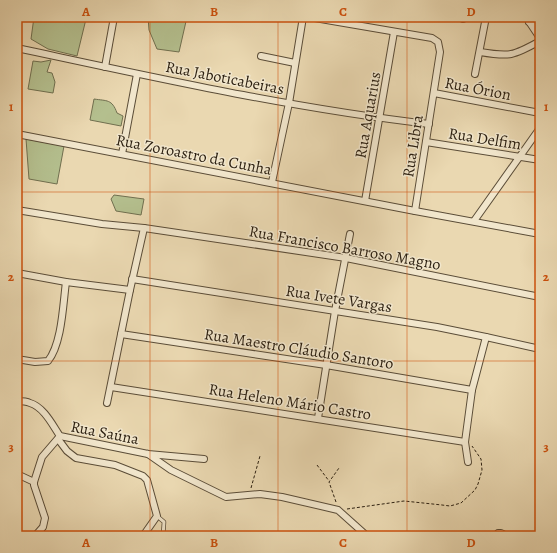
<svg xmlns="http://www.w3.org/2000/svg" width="557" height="553" font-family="Alegreya,serif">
  <rect width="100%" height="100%" fill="#ead8b1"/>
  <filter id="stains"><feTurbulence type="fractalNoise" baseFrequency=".005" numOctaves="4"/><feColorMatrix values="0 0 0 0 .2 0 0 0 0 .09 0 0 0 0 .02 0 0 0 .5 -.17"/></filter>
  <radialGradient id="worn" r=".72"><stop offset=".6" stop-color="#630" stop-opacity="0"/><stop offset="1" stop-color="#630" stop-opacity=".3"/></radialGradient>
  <g fill="#b4bf8e" stroke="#706f4f">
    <polygon points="34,17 75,17 86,19 77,56 48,49 31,39"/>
    <polygon points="148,17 187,17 179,52 157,49 149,30"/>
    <polygon points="51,60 47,72 52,73 55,82 53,93 28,89 33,61 41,62"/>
    <path d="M94 99C107 101 112 99 117 113L123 116 121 126 90 120Z"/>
    <polygon points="26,139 64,146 57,184 29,179"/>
    <polygon points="114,195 144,199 141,215 116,211 111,199"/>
  </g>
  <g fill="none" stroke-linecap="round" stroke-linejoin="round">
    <g stroke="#5b4d38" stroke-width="4.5">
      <polyline id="lane" points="157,516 164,522 163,536"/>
    </g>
    <g stroke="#5b4d38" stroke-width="8">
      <g id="street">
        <polyline points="526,17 540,38"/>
        <polyline points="463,19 463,17"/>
        <polyline points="529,22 540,24"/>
        <path d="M17 48C153 77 290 108 429 124"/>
        <path d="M480 52C510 57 513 56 540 41"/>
        <polyline points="261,56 295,63"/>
        <polyline points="105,67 114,17"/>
        <polyline points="475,74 486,17"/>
        <polyline points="434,93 540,113"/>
        <polyline points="17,134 415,211 440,52 438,42 432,38 309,17"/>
        <polyline points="426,142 540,160"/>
        <polyline points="122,154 137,74"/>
        <polyline points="272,182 289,103 303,17"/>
        <polyline points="365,201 394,32"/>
        <polyline points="17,210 102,224 144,228 346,258 540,297"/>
        <polyline points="415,211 540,234"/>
        <polyline points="474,221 540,128"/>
        <polyline points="17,273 66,282 130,290"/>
        <polyline points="132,279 437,327 486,337 540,349"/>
        <polyline points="121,334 326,365 472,390"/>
        <path d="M17 359 35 362 48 361C62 344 63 304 66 282"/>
        <polyline points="111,387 465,442"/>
        <path d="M17 401C21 401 26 401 30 403 44 407 53 426 60 436L148 454 204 459"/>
        <polyline points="107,403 130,290 144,228"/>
        <polyline points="318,418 335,311 350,234"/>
        <polyline points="58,439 67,451 76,458 115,465 143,476 147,480 157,516 143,536"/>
        <polyline points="148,454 171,470 226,497 260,494 282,497 338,510 367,536"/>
        <polyline points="468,462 465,442 472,390 486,337"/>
        <polyline points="17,474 34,482"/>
        <polyline points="35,536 43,527 45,518 34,485 34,482 42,457 60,436"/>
        <polyline points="495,536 498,533 501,533 507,536"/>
      </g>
    </g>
    <g stroke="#2b1f10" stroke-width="1" stroke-dasharray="3 2" stroke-linecap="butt">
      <polyline points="317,465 329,481"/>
      <polyline points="251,488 260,456"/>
      <polyline points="336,502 329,482 339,468"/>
      <polyline points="347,509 404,501 442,505 450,506 461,503 475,490 478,484 482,470 481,459 472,446"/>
    </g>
    <use href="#lane" stroke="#f1e6cc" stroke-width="3"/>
    <use href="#street" stroke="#f1e6cc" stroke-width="6"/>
  </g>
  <path fill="none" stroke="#cc500d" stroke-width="1" stroke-opacity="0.55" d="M150 17V536M278 17V536M407 17V536M17 192H540M17 361H540"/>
  <g text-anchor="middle" stroke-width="3" stroke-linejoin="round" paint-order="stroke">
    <g font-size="16" fill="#2b1f10" stroke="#f1e6cc">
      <text transform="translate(225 77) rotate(11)" y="6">Rua Jaboticabeiras</text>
      <text transform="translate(478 88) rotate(11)" y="6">Rua Órion</text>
      <text transform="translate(367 115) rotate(-80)" y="6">Rua Aquarius</text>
      <text transform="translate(485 138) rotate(9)" y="6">Rua Delfim</text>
      <text transform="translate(412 146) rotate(-81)" y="6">Rua Libra</text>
      <text transform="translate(194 154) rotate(11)" y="6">Rua Zoroastro da Cunha</text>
      <text transform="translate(345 247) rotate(10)" y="6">Rua Francisco Barroso Magno</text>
      <text transform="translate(339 298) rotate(9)" y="6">Rua Ivete Vargas</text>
      <text transform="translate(299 348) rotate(9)" y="6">Rua Maestro Cláudio Santoro</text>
      <text transform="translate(290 401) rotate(9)" y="6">Rua Heleno Mário Castro</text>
      <text transform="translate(105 432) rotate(11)" y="6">Rua Saúna</text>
    </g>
  </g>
  <rect width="557" height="553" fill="none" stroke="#ead8b1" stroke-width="44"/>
  <rect x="22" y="22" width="513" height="509" fill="none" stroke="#cc500d" stroke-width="1.5"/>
  <g font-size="13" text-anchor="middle" font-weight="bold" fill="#cc500d">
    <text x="86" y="16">A</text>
    <text x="214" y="16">B</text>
    <text x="343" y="16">C</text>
    <text x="471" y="16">D</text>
    <text x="11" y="111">1</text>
    <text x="546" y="111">1</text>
    <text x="11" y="281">2</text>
    <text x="546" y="281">2</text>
    <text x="11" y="451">3</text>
    <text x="546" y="451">3</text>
    <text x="86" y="547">A</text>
    <text x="214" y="547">B</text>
    <text x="343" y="547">C</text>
    <text x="471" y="547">D</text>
  </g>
  <rect width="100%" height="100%" filter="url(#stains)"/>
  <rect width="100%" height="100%" fill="url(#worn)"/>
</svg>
